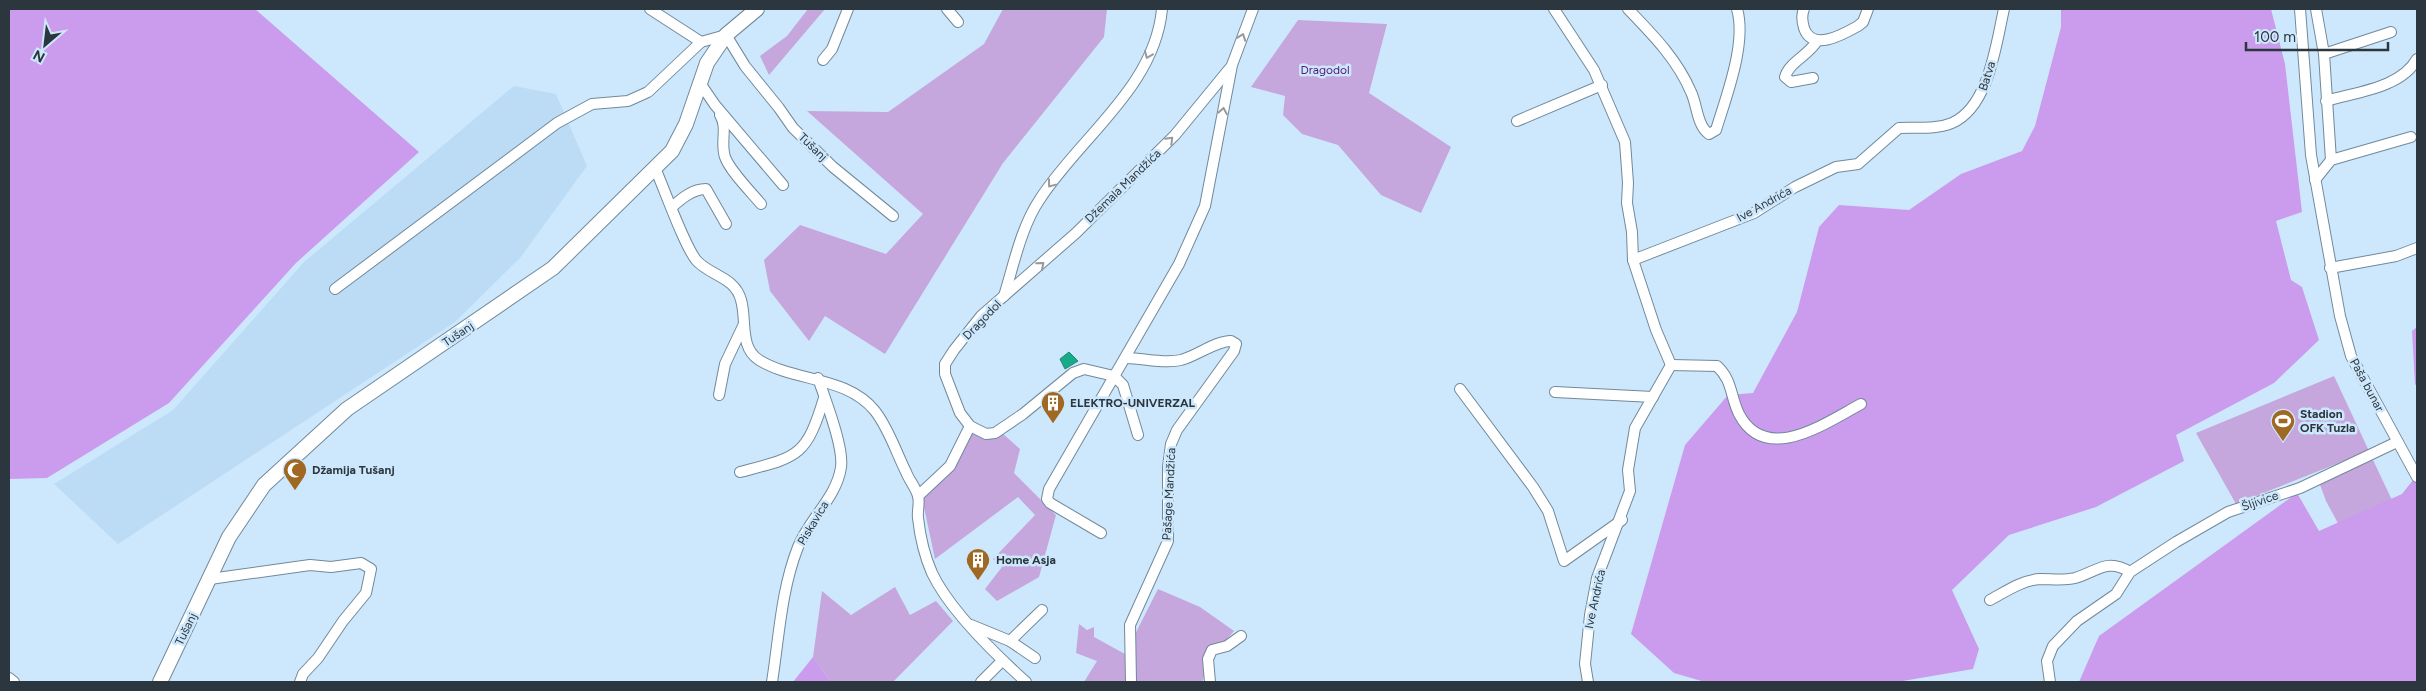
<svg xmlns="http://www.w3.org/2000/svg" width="2426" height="691" font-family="Figtree,sans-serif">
  <rect width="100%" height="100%" fill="#cde8fc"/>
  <polygon fill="#bcdcf5" points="514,86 556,94 587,166 520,258 455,322 118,544 54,484 173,410 304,262"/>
  <g fill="#c5a6dd">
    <polygon points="808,9 825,9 769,75 760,56 787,36"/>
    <polygon points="1003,9 1107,9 1104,37 1003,163 885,354 825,316 809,341 770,291 764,260 800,225 886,254 923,214 807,111 888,112 984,44"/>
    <polygon points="1298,20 1387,24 1369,93 1451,147 1421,213 1381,195 1338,145 1302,134 1283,115 1285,96 1251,87"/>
    <polygon points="2334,376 2369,451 2236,504 2196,433"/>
    <polygon points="964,432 1002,433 1020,449 1014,473 1056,515 1039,577 997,601 985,589 1002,567 993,559 1035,515 1018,497 935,559 921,493 950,466"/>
    <polygon points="2373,460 2417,553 2374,590 2326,501 2319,482"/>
    <polygon points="895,587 910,615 936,601 953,621 893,682 831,682 813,657 822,591 851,615"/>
    <polygon points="1158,589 1200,607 1234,631 1211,657 1202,682 1084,682 1097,661 1076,653 1079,624 1087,630 1094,627 1094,637 1125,654"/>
  </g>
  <g fill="#cb9bed">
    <polygon points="9,9 255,9 419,152 296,263 169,403 47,478 9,479"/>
    <polygon points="2061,9 2271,9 2285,64 2302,212 2276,221 2291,280 2302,287 2319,340 2274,383 2176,435 2184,461 2096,507 2009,535 1952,590 1979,649 1973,669 1897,682 1705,682 1674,673 1631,634 1685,445 1728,395 1753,393 1797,312 1819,227 1839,205 1909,210 1961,174 2022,151 2035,126 2061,27"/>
    <polygon points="2417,327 2417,387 2415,384 2412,331"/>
    <polygon points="2417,475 2417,682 2079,682 2099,636 2297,493 2319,531 2402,494"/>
    <polygon points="813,657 831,682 793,682"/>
  </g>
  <polygon fill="#17ab8a" stroke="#1d8873" points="1069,352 1078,361 1065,369 1060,359"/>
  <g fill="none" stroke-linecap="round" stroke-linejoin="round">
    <g stroke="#71899b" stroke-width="12">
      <g id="street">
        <polyline points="650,9 701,42 726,35 745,66 779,108 793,128 833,167 893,216"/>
        <polyline points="947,9 958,22"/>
        <polyline points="1554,9 1594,70 1625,142 1628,183 1627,203 1632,232 1633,260 1656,330 1671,365"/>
        <path d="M1628 9C1652 34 1677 59 1691 92 1697 104 1697 126 1709 134L1716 130C1726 97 1747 43 1737 9"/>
        <path d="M1804 9C1801 15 1802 21 1804 28 1812 52 1842 35 1858 26L1863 22 1868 9"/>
        <polyline points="2300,9 2311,155 2340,316 2351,356 2417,477"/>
        <polyline points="2324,54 2391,32"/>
        <polyline points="823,60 832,49 848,9"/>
        <path d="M1813 78 1791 82 1785 77C1789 62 1809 55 1817 41"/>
        <polyline points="700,83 715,105 783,185"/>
        <path d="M2326 101C2356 92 2401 88 2417 59"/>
        <path d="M720 115C728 128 720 142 725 157 730 171 751 192 761 204"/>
        <polyline points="1517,121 1602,85"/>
        <polyline points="2331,160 2411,137"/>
        <path d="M655 168C664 188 685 248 697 261 711 276 735 277 741 300 747 320 739 347 759 360 795 382 847 376 875 411 889 429 896 452 906 472 909 480 916 488 918 496 920 503 917 511 918 518 920 536 925 557 932 573 950 611 995 654 1026 682"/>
        <polyline points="2315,180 2331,160 2324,54 2316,9"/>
        <path d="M672 207C682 198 693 189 706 189L726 224"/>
        <path d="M1633 260 1754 213 1795 187 1836 167 1858 164 1899 128C1917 127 1935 130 1952 123 1989 107 1996 44 2004 9"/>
        <polyline points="2330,268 2396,256 2417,248"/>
        <polyline points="335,289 557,123 592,104 628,101 648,92 701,42"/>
        <path d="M1004 296C1014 264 1021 227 1040 199 1080 137 1155 87 1162 9"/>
        <path d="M1126 358C1144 358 1163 364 1181 360 1197 356 1215 341 1231 341L1236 344 1234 351 1177 430 1171 444 1168 467V541L1130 625 1131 682"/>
        <path d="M1671 365 1717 366C1733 381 1730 396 1739 414 1766 466 1827 422 1861 404"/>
        <polyline points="1460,389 1533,487 1548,511 1564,561 1622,520"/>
        <polyline points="1555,392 1653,397"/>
        <polyline points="719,395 725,364 744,324"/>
        <polyline points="970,426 986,434 995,433 1023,414 1073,373 1084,369 1114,376 1123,385 1138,435"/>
        <path d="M740 472C797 457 806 458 824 398"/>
        <polyline points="918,496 950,466 970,426 960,413 945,374 945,364 954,350 981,316 1076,233 1175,135 1230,68"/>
        <polyline points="1101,533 1050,503 1047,499 1049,489 1179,264 1205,206 1232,65 1253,9"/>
        <polyline points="210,579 310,565 331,567 361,563 371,569 366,593 343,621 318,658 303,674 300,682"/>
        <path d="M1990 600C2005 592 2022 580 2040 579 2053 579 2063 581 2075 578 2098 571 2107 558 2130 572"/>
        <polyline points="971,625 1010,641 1035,658"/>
        <polyline points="1010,641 1042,610"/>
        <polyline points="9,678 14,682"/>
        <path d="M772 682C779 638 781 590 798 547 809 519 837 497 841 467 844 447 825 399 818 378"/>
        <polyline points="981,682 1002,661"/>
        <polyline points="1210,682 1208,659 1212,650 1227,646 1241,636"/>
        <polyline points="1588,682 1585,664 1590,615 1597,578 1630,491 1628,470 1635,428 1671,365"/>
        <polyline points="2050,682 2047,661 2053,646 2077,621 2116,594 2130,572 2176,542 2228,512 2300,488 2397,442"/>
      </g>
    </g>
    <g stroke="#71899b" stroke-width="16">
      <polyline id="secondary" points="160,682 229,537 264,485 347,409 553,268 672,151 686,124 707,63 726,35 757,9"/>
    </g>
    <use href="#street" stroke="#fff" stroke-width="10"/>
    <use href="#secondary" stroke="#fff" stroke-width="14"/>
  </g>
  <defs><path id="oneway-chevron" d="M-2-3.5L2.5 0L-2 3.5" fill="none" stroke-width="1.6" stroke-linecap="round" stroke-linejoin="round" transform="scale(1.25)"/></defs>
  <g stroke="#969a9e">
    <use href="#oneway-chevron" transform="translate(1242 37) rotate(-70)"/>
    <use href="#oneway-chevron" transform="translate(1148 55) rotate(113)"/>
    <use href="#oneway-chevron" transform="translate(1223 111) rotate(-80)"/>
    <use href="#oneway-chevron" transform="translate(1170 140) rotate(-45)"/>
    <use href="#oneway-chevron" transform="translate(1051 184) rotate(127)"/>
    <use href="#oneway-chevron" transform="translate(1041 265) rotate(-41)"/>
  </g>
  <defs>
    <g id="building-pin" transform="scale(1.25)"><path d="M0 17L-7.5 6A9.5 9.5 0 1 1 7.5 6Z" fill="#9f6923" stroke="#cde8fc"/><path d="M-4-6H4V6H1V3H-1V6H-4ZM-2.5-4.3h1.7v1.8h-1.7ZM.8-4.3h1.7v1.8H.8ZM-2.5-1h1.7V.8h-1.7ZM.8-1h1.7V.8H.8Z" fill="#fff"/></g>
    <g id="stadium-pin" transform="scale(1.25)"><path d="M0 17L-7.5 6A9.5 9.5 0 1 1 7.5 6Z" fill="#9f6923" stroke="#cde8fc"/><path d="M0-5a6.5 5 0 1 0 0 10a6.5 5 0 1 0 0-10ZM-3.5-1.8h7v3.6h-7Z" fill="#fff"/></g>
    <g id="mosque-pin" transform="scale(1.25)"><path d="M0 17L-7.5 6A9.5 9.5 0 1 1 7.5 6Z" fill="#9f6923" stroke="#cde8fc"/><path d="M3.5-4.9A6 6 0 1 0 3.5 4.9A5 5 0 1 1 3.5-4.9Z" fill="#fff"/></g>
  </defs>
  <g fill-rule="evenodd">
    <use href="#building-pin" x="1053" y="403"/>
    <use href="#stadium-pin" x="2283" y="421"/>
    <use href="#mosque-pin" x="295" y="470"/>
    <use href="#building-pin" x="978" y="560"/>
  </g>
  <g text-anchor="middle" stroke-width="5" stroke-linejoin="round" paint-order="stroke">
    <g font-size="12" fill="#561777" stroke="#cde8fc">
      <text x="1325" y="74">Dragodol</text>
    </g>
    <g font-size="12" fill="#2c363e" stroke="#cde8fc">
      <text transform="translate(1987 76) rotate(-72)" y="4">Batva</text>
      <text transform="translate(813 147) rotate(44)" y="4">Tušanj</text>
      <text transform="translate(1123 186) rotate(-44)" y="4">Džemala Mandžića</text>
      <text transform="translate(1764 204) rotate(-29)" y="4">Ive Andrića</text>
      <text transform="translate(982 320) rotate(-46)" y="4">Dragodol</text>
      <text transform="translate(458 334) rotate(-34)" y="4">Tušanj</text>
      <text transform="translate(2367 385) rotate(62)" y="4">Paša bunar</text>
      <text transform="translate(1169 494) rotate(-87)" y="4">Pašage Mandžića</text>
      <text transform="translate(2260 501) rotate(-19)" y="4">Šljivice</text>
      <text transform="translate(813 523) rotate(-59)" y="4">Piskavica</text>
      <text transform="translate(1595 599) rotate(-78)" y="4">Ive Andrića</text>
      <text transform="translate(186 629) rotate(-64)" y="4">Tušanj</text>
    </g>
    <g font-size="12" font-weight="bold" fill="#2c363e" stroke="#cde8fc" text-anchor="start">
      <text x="1070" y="407">ELEKTRO-UNIVERZAL</text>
      <text x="2300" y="418">Stadion<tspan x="2300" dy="14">OFK Tuzla</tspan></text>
      <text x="312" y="474">Džamija Tušanj</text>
      <text x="996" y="564">Home Asja</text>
    </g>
  </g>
  <rect width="2426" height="691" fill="none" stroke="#2c363e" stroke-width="20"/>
  <g transform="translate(45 45) rotate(208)" stroke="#cde8fc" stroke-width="4" paint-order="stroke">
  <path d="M0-4L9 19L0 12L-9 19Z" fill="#2c363e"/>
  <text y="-8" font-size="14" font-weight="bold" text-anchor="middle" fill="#2c363e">N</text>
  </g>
  <path d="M2246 42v8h142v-8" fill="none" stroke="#2c363e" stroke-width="2.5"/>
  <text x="2254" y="42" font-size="15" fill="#2c363e" stroke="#cde8fc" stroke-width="4" paint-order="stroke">100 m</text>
</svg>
